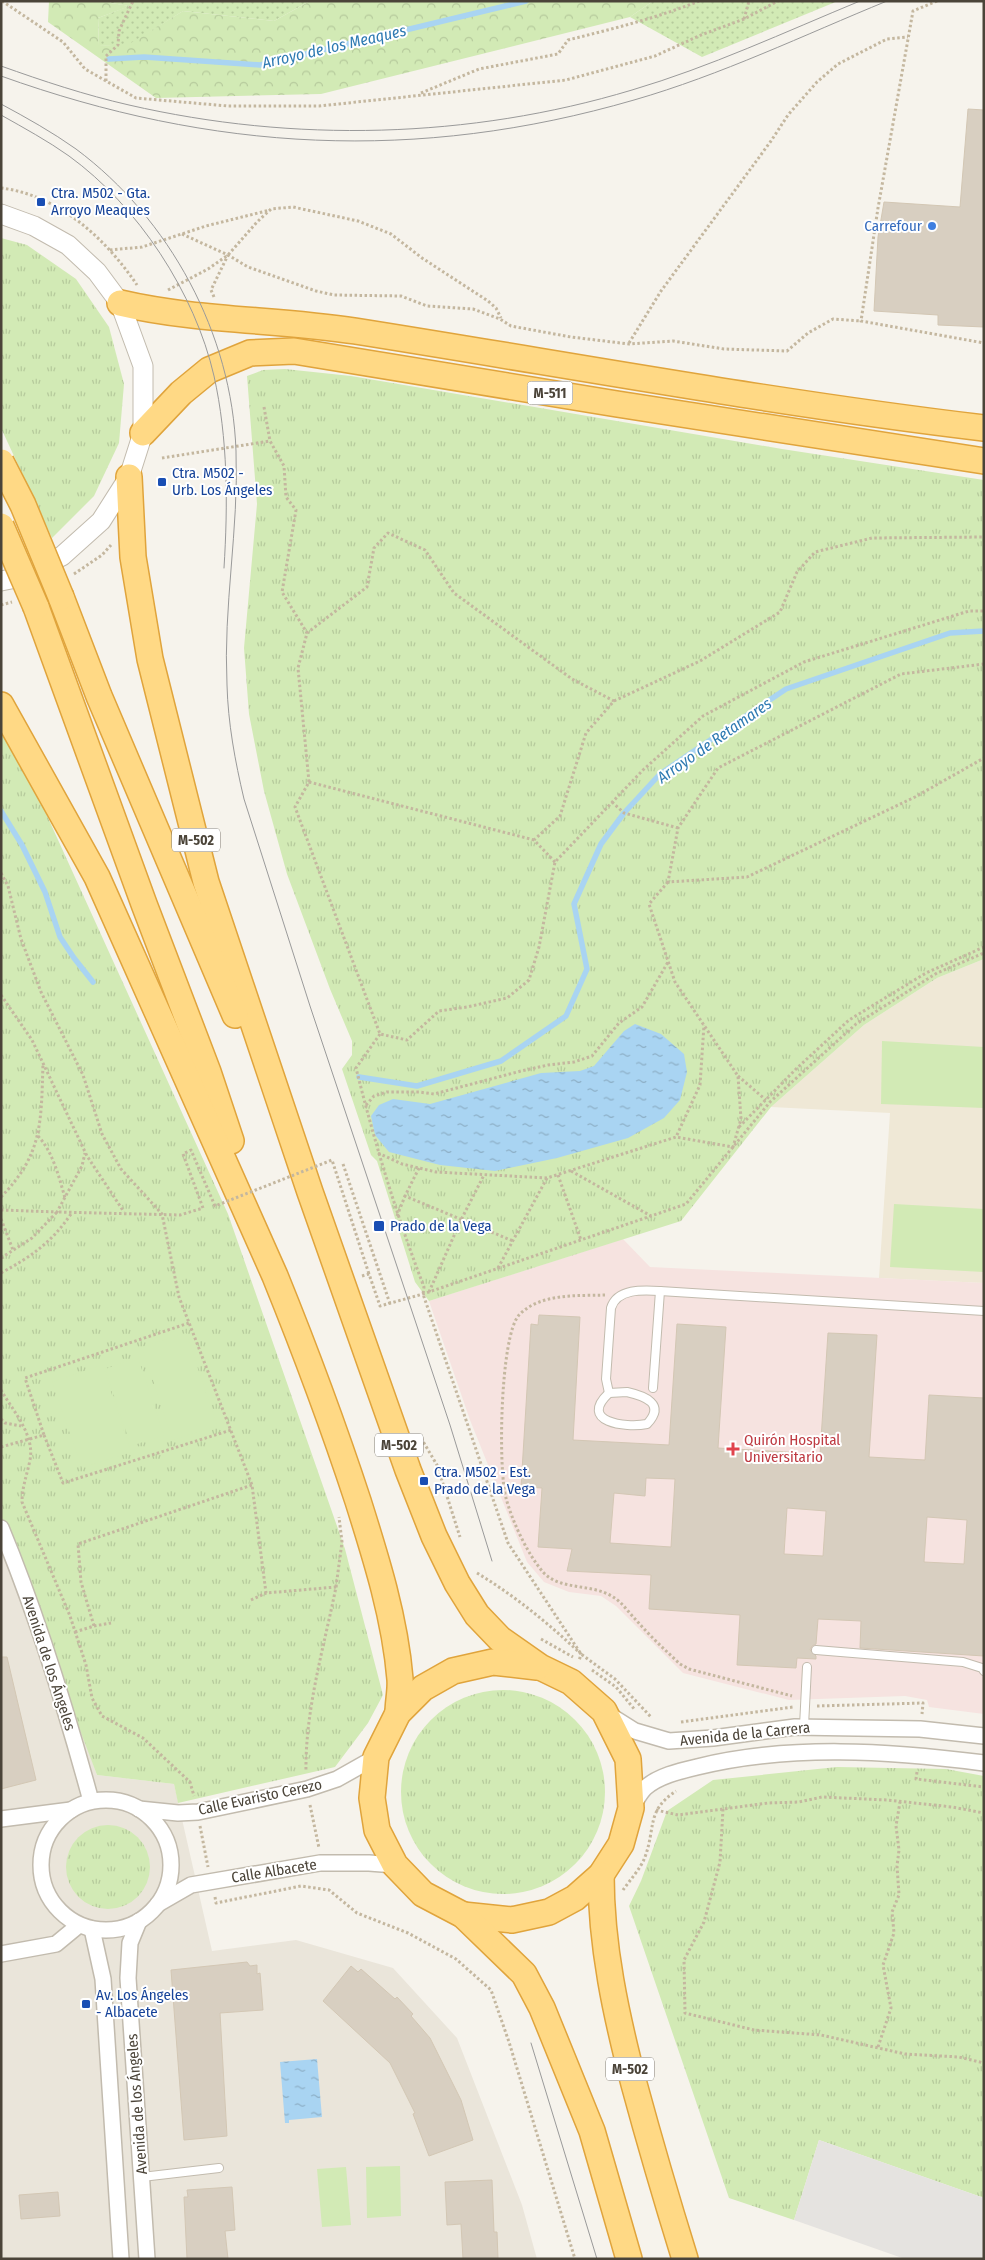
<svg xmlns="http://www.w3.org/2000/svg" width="985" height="2260" font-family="'Fira Sans Condensed',sans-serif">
  <defs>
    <pattern id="grass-dots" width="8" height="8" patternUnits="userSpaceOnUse" patternTransform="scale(1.25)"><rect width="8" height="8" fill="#d2eab5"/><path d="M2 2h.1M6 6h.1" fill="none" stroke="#b6ca9c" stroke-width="1.8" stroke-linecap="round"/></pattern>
    <pattern id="forest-crowns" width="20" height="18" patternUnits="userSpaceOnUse" patternTransform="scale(1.25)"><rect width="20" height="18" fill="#d2eab5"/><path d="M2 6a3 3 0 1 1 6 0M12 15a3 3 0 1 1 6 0" fill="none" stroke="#b6ca9c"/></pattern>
    <pattern id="park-tufts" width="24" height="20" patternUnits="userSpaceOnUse" patternTransform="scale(1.25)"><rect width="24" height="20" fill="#d2eab5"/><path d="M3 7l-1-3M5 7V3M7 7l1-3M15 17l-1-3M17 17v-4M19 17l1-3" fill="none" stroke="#b6ca9c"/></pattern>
    <pattern id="water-ripples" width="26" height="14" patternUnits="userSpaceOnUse" patternTransform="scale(1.25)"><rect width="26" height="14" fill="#a9d4f2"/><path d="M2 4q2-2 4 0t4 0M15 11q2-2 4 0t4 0" fill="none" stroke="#8caec5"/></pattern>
  </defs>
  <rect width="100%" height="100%" fill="#f6f3ec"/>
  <polygon fill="#eae5da" points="1,1504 97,1775 174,1784 212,1951 296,1940 393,1968 457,2038 522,2205 537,2259 1,2259"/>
  <polygon fill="#efe8d6" points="984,959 984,1283 879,1278 890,1113 771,1107 864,1025 937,978"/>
  <polygon fill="#f6e3e0" points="623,1239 650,1267 984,1283 984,1714 929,1707 927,1700 905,1696 789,1700 683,1673 616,1606 601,1596 569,1592 544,1582 527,1562 470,1420 429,1301"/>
  <g fill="url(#grass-dots)">
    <polygon points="109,1 310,1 274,21 183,11 126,47 99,45 98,18 129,6 111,3"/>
    <polygon points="653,1 838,1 702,57 630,17"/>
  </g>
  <polygon fill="url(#forest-crowns)" points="49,1 109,1 111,3 130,6 98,18 99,45 126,46 183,11 274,21 310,1 653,1 630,17 321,94 156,98 48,22"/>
  <g fill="url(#park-tufts)">
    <polygon points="1,238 27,245 76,279 109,327 124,384 119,443 94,496 52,538 1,428"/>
    <polygon points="285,369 351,376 782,449 984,480 984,959 937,978 864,1025 771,1107 681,1221 429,1301 415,1282 377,1161 371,1155 342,1069 352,1055 352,1041 330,989 287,874 264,791 249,714 244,648 257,504 247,376 263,370"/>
    <polygon points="1,725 14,743 228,1214 345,1549 383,1695 368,1723 335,1767 178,1803 174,1784 97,1775 1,1522"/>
    <circle cx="503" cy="1792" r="102"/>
    <polygon points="837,1767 946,1769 984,1776 984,2198 819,2140 794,2220 729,2198 629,1906 641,1881 667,1811 713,1780"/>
    <circle cx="108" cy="1867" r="42"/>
  </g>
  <g fill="#d2eab5">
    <polygon points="882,1041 984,1047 984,1108 881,1104"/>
    <polygon points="894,1204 984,1209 984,1272 890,1267"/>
    <polygon points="186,1333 217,1426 173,1440 142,1347"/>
    <polygon points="138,1358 164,1435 131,1446 105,1369"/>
    <polygon points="102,1365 131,1452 82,1468 52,1382"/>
    <polygon points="400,2166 401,2216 367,2218 366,2167"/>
    <polygon points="346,2167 351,2225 322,2227 317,2169"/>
  </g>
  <polygon fill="#e5e3e0" points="819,2140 984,2198 984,2259 905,2259 794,2220"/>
  <g fill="url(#water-ripples)">
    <polygon points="635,1024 661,1034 684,1054 687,1072 680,1100 664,1118 628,1138 557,1158 495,1171 440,1165 389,1152 375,1135 371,1116 379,1105 393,1099 430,1104 541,1073 580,1071 594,1066 624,1031"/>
    <polygon points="317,2059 322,2117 289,2120 289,2123 285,2123 280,2062"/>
  </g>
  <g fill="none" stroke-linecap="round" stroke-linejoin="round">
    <g stroke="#a9d4f2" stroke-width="5.5">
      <polyline points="109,59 144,57 260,65 526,1"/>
      <polyline points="1,811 22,845 45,892 60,937 74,958 93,982"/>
      <polyline points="359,1077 417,1086 501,1061 566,1016 587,969 574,904 601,844 624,813 660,774 786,689 950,633 984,631"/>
    </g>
  </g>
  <g fill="#d8cfc1" stroke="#d3c7b4" fill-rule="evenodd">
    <polygon points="968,109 984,110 984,327 938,325 938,315 874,311 878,237 884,202 960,207"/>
    <path d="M539 1315 580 1317 573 1440 669 1445 677 1324 726 1327 718 1448 820 1454 828 1333 877 1335 869 1457 925 1460 929 1395 984 1398V1656L860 1648 861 1621 818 1619 816 1644 812 1646 810 1650 816 1656V1659L797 1658 796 1668 737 1665 740 1615 649 1609 651 1575 567 1571 572 1549 538 1547 542 1488 521 1487 531 1324 538 1325ZM646 1478 675 1479 671 1547 610 1543 614 1493 645 1496ZM787 1508 826 1511 823 1556 784 1554ZM927 1517 967 1520 964 1564 924 1562Z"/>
    <polygon points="1,1657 7,1657 36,1780 1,1789"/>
    <polygon points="247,1962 250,1966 257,1965 257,1974 260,1973 263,2010 220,2013 227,2136 184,2140 171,1970"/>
    <polygon points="351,1966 358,1972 361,1969 395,1999 397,1997 413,2014 411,2016 430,2038 461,2100 473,2140 429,2156 413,2114 415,2113 390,2063 323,2001"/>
    <polygon points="492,2180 494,2232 497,2232 498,2259 463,2259 461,2224 447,2225 445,2182"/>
    <polygon points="232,2187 235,2230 225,2231 228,2259 187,2259 184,2197 188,2197 187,2190"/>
    <polygon points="58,2192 60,2216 21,2219 19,2195"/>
  </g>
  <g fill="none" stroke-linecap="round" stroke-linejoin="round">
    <g stroke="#c2bbae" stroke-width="10">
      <g id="service">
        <polyline points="653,1388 660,1291"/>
        <path d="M627 1392C645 1396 666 1404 647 1424 625 1428 578 1422 609 1393Z"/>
        <path d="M609 1393 606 1379 611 1308C617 1288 644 1290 660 1291L984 1311"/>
        <polyline points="816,1650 963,1662 982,1668 984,1671"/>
        <polyline points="804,1726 807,1667"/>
        <polyline points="142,2177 219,2168"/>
      </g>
    </g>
    <g stroke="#c2bbae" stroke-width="18">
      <g id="minor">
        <path d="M1 1528C38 1617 66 1709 91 1801"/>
        <polyline points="608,1714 635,1731 669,1741 713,1738 795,1727 920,1729 984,1736"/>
        <circle cx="106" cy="1865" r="65"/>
        <path d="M632 1806C636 1801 640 1793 645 1788 658 1776 680 1771 697 1767 790 1744 890 1751 984 1763"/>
        <polyline points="139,1809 178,1813 198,1812 307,1789 337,1779 376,1757"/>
        <polyline points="1,1819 71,1810"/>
        <polyline points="158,1904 191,1885 320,1863 369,1863 395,1865"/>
        <polyline points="139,1921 130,1943 128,1978 147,2259"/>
        <polyline points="92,1929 103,1979 121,2259"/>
        <polyline points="1,1954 56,1944 79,1925"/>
      </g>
    </g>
    <g stroke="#c2bbae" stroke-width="21">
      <polyline id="tertiary" points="1,214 34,226 68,245 97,272 120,303 143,366 143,433 129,477 101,521 62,556 16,578 1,581"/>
    </g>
    <g stroke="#e0a43c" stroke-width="28">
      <g id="trunk">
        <path d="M120 303C197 321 277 319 355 331 564 364 773 403 984 428"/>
        <polyline points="143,433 181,393 209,370 250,353 294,351 617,404 984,461"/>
        <polyline points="129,477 133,557 150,659 206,882 310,1192 408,1470 434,1536 457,1583 477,1615 500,1639 540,1667 571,1682 604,1711 628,1759 631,1808 621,1844 601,1875 575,1898 549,1912 512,1920 463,1915"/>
        <polyline points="61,597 99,696 235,1015"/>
        <polyline points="36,607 144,904 208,1072 231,1141"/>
        <path d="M1 705 97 877 275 1276C305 1350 333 1425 358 1501 376 1558 395 1618 400 1679 401 1690 398 1702 398 1713"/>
        <polyline points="537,1667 493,1662 453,1671 423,1688 398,1713 376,1757 372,1798 377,1830 395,1865 423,1894 463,1915 524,1974 542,2008 592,2131 629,2259"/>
        <path d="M601 1875C601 1946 616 2015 634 2084 650 2143 667 2201 685 2259"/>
      </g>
    </g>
    <g stroke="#c4b79f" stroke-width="3" stroke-dasharray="2.5 2.5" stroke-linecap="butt">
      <polyline points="2,1 63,42 85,69 136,98 228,106 319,106 566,80 655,56 701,35 744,19 778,1"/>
      <polyline points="937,1 913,11 878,208 861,321 984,343"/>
      <polyline points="744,19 749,1"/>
      <polyline points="106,81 106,56 118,45 119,31 133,1"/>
      <path d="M421 93 479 69 558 54 568 40C612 29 657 18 699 1"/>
      <path d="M1 188C59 195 106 239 137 285"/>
      <polyline points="182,234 228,255 248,267 316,291 334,295 401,296 427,306 473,309 500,319 511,326 571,337 629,344 673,341 724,349 787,351 808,333 833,319 861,321"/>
      <polyline points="110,250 142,247 206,226 270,210"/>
      <polyline points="168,290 208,269 228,255 257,222 271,209 293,207 358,221 391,234 422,258 488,301 496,308 501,318"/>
      <polyline points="214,297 211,290 228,255"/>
      <polyline points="629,343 661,291 771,141 788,115 817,82 838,64 887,39 908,37"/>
      <polyline points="264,407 270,441"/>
      <polyline points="162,458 270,441 284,466 286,497 296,510 282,592 307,633"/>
      <polyline points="74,574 102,555 111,545"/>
      <polyline points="1,605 12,602"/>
      <polyline points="984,664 901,674 718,768 678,828 668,882 747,877 915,797 984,758"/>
      <polyline points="614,701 700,661 780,612 797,572 815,552 872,538 984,537"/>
      <polyline points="309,782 534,840"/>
      <polyline points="612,802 624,813 678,828"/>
      <polyline points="555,862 534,840 560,816 586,733 614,701 572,679 454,593 425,550 388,533 374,548 367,587 307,633 298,668 309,782 295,807 380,1034 407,1040 439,1011 467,1007 507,998 529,980 539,947 555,862 643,770 703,716 804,662 969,611 984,611"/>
      <path d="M1 873 8 886 21 939 41 992 83 1075 102 1134 121 1169 162 1214 179 1297 252 1485 266 1593 336 1587C324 1647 305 1710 306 1772"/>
      <polyline points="668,882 649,904 675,982 738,1076 741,1119 733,1147 676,1137"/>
      <polyline points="1,995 32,1040 87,1156 124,1212"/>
      <path d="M380 1034 356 1068C375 1144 396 1214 424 1287L423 1294 508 1543 581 1654 615 1679 651 1717"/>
      <polyline points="738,1076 766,1100"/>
      <polyline points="366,1105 374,1096 387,1092 419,1092 434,1094 521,1071 548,1065 574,1062 592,1056 619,1023 642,1007 668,962"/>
      <polyline points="739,1127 796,1069 849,1020 926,973 984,947"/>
      <path d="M38 1136C53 1152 59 1177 65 1198"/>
      <polyline points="378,1153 402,1164 436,1172 547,1178 676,1137 700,1085 704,1025"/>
      <polyline points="343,1164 390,1304"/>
      <polyline points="419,1168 405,1196 513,1241"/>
      <polyline points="571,1171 651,1216"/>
      <polyline points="558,1175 581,1240"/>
      <path d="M1 1197C43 1154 41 1122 43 1064"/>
      <polyline points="1,1210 57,1212 82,1166 85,1153"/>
      <polyline points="397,1216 405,1196"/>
      <polyline points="1,1219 13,1250"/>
      <polyline points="1,1258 32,1238 57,1212 180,1215 203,1208"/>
      <polyline points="498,1268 547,1178"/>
      <path d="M1 1273C32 1256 51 1243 71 1214"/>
      <polyline points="362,1276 369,1274 380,1306 423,1294 686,1204 770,1102 856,1024 937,973 984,953"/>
      <polyline points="429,1292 461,1220 484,1175"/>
      <path d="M605 1295C577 1296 540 1293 519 1315 500 1336 498 1470 506 1498 512 1521 528 1555 543 1572 560 1591 592 1583 613 1597 622 1602 629 1613 637 1621 650 1636 665 1650 680 1664L689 1669 792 1696"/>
      <path d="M1 1390C13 1411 35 1435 30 1460 27 1475 22 1487 22 1502L70 1616 86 1665 92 1698 102 1716 143 1738 190 1782 194 1796"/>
      <polyline points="1,1419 5,1423 21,1426"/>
      <polyline points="44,1435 63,1483 231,1430"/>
      <polyline points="421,1438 437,1465 460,1537"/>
      <polyline points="1,1447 44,1435 25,1378 189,1323"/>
      <path d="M477 1573C515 1596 548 1623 581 1654L579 1661"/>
      <polyline points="336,1587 342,1542 339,1517"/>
      <polyline points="251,1600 266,1593"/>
      <polyline points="94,1626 111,1623"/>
      <polyline points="75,1632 94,1626 81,1582 78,1544 252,1485"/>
      <polyline points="541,1639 573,1657"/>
      <polyline points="592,1670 616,1687 635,1710"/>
      <polyline points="817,1706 923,1703 922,1714"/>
      <polyline points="681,1722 793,1707"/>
      <polyline points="917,1772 916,1779 984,1787"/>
      <polyline points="310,1805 319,1848"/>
      <polyline points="723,1809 720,1862 704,1922 684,1960 685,2013 754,2030 821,2035 905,2054 959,2057 984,2063"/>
      <polyline points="656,1810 678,1815 768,1803 799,1802 822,1797 887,1800 952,1807 984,1813"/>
      <polyline points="200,1826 208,1867"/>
      <path d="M623 1890C630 1880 641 1868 645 1857 656 1827 646 1811 676 1791"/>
      <polyline points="215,1897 216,1903 301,1886 329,1890 357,1913 408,1933 456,1959 491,1990 509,2042 575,2259"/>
      <polyline points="878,2047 891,2008 883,1965 894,1933 892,1912 899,1895 897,1866 899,1850 896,1826 900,1802"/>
    </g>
    <use href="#service" stroke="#fff" stroke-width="8"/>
    <use href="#minor" stroke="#fff" stroke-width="15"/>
    <use href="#tertiary" stroke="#fff" stroke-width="19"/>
    <use href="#trunk" stroke="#ffd985" stroke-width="25"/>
    <g stroke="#9a9a9a" stroke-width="1">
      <path d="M1 66C43 81 85 95 129 105 294 143 469 139 632 90 710 67 785 32 860 1"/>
      <path d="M1 76C213 152 417 163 634 100 721 75 804 35 887 1"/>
      <path d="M1 104C27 118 52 132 76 149 170 219 232 334 236 451 239 529 223 607 227 685 228 723 235 761 244 799L310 1006 450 1425 492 1561"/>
      <path d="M1 115C24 128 48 141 69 156 138 206 195 293 214 376 228 439 228 504 224 568"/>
      <polyline points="531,2043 597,2259"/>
    </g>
    <g stroke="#e0a43c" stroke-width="28" stroke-linecap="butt">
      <g id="trunk-bridge">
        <polyline points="1,462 23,505 61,597"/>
        <polyline points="1,526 36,607"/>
      </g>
    </g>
    <polyline stroke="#c4b79f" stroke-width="3" stroke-dasharray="2.5 2.5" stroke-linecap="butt" points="203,1208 183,1154 191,1150 215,1206 332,1160 369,1274"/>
    <use href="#trunk-bridge" stroke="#ffd985" stroke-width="25"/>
  </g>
  <g fill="#1a4fb4" stroke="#fff" stroke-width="2">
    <rect x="36" y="197" width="10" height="10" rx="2.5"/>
    <rect x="157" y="477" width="10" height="10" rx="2.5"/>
    <rect x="373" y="1220" width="12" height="12" rx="2.5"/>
    <rect x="419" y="1476" width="10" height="10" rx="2.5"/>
    <rect x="81" y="1999" width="10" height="10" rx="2.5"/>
  </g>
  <circle fill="#3f7fe0" stroke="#fff" stroke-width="2" cx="932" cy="226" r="5"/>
  <path fill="#e0444e" stroke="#fff" stroke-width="2" d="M730.5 1441.5h5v5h5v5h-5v5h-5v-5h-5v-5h5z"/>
  <g text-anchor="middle" stroke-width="4" stroke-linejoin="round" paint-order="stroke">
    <g fill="#fff" stroke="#817c74" stroke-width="1">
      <rect x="527.5" y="381.5" width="45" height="23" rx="4"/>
      <rect x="172" y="828.5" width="48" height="23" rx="4"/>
      <rect x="375" y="1433.5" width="48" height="23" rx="4"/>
      <rect x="606" y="2057.5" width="48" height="23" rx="4"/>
    </g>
    <g font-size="14" font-weight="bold" fill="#4b4439">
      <text x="550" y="398">M-511</text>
      <text x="196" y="845">M-502</text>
      <text x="399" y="1450">M-502</text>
      <text x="630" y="2074">M-502</text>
    </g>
    <g font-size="15" fill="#164399" stroke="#fff" text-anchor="start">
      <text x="51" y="198">Ctra. M502 - Gta.<tspan x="51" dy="17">Arroyo Meaques</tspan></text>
      <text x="172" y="478">Ctra. M502 -<tspan x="172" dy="17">Urb. Los Ángeles</tspan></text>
      <text x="390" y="1231">Prado de la Vega</text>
      <text x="434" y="1477">Ctra. M502 - Est.<tspan x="434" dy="17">Prado de la Vega</tspan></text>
      <text x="96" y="2000">Av. Los Ángeles<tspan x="96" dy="17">- Albacete</tspan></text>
    </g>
    <g font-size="15" fill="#366cbe" stroke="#fff" text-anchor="end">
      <text x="922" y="231">Carrefour</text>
    </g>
    <g font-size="15" fill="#be3a42" stroke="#fff" text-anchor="start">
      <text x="744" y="1445">Quirón Hospital<tspan x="744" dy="17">Universitario</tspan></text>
    </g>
    <g font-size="15" fill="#4b4439" stroke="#fff">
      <text transform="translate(49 1663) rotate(72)" y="5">Avenida de los Ángeles</text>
      <text transform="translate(745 1734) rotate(-6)" y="5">Avenida de la Carrera</text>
      <text transform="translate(260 1797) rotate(-12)" y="5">Calle Evaristo Cerezo</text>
      <text transform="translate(274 1871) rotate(-9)" y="5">Calle Albacete</text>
      <text transform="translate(137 2104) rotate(-94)" y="5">Avenida de los Ángeles</text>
    </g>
    <g font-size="16" font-style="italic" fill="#2e7ab2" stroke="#fff">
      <text transform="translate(334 46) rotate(-13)" y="6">Arroyo de los Meaques</text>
      <text transform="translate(714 740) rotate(-35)" y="6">Arroyo de Retamares</text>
    </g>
  </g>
  <rect width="985" height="2260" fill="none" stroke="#4b4439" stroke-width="5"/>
</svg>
